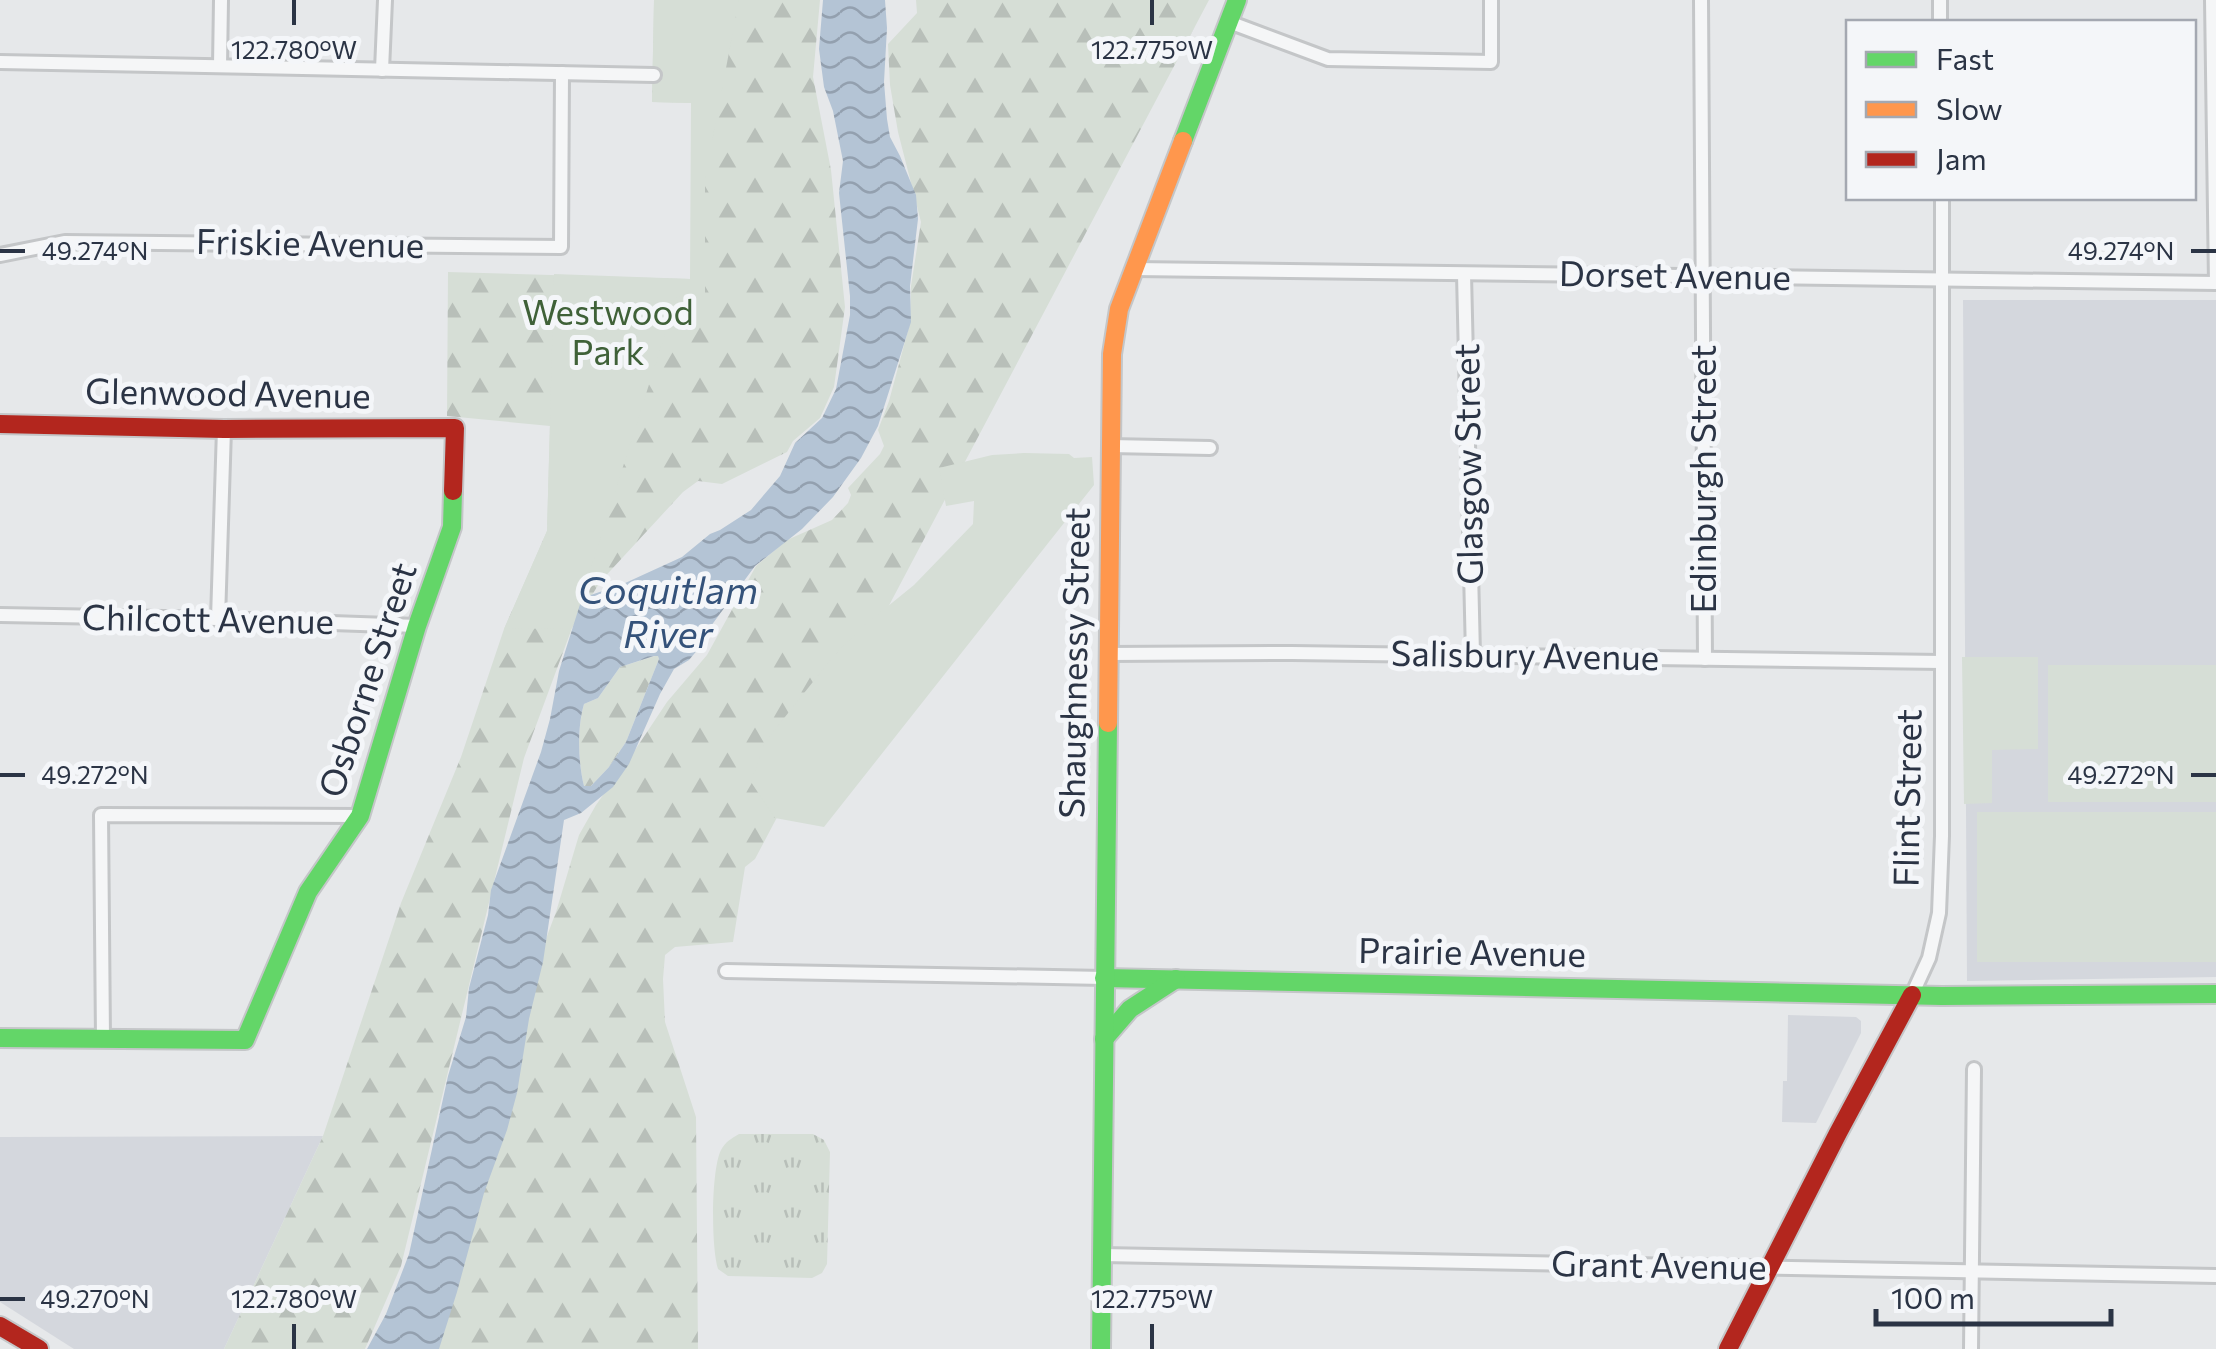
<svg xmlns="http://www.w3.org/2000/svg" width="2216" height="1349" font-family="Commissioner,sans-serif">
  <defs>
    <pattern id="grass-tufts" width="24" height="20" patternUnits="userSpaceOnUse" patternTransform="scale(2.5)"><rect width="24" height="20" fill="#d6ded6"/><path d="M3 7l-1-3M5 7V3M7 7l1-3M15 17l-1-3M17 17v-4M19 17l1-3" fill="none" stroke="#b8bfb9"/></pattern>
    <pattern id="forest-firs" width="22" height="20" patternUnits="userSpaceOnUse" patternTransform="scale(2.5)"><rect width="22" height="20" fill="#d6ded6"/><path d="M5 1l3.5 6h-7zM16 11l3.5 6h-7z" fill="#b8bfb9"/></pattern>
    <pattern id="water-waves" width="16" height="10" patternUnits="userSpaceOnUse" patternTransform="scale(2.5)"><rect width="16" height="10" fill="#b4c4d5"/><path d="M0 5q4-4 8 0t8 0" fill="none" stroke="#93a0af"/></pattern>
  </defs>
  <rect width="100%" height="100%" fill="#e6e8ea"/>
  <g fill="#d4d7dd">
    <polygon points="1963,300 2216,300 2216,977 1967,981"/>
    <polygon points="1788,1015 1856,1017 1861,1021 1861,1033 1816,1123 1782,1122 1783,1081 1787,1081"/>
    <polygon points="323,1136 224,1349 74,1349 0,1302 0,1137"/>
  </g>
  <path fill="url(#grass-tufts)" d="M739 1134H813L824 1140 830 1152 827 1264 822 1273 812 1278 728 1276 718 1269C711 1248 711 1170 721 1150 726 1141 731 1139 739 1134Z"/>
  <g fill="url(#forest-firs)">
    <polygon points="654,0 820,0 813,77 831,170 845,307 834,387 820,418 793,441 787,452 722,484 698,481 683,492 600,582 572,628 524,758 401,1266 365,1349 224,1349 323,1136 401,903 461,757 504,629 547,531 550,426 447,416 448,272 690,279 691,103 652,102"/>
    <polygon points="916,0 1209,0 755,859 745,867 733,942 675,947 665,955 663,979 665,1022 696,1117 698,1349 427,1349 523,1000 556,912 579,835 596,805 633,753 667,702 707,655 756,566 787,540 832,520 848,503 851,495 848,488 880,454 884,446 878,430 889,401 910,323 911,286 921,222 898,132 890,85 888,44 917,13"/>
    <path d="M658 655 659 659 626 742 609 767 591 786H584C578 761 577 728 584 704L598 698 620 667Z"/>
  </g>
  <g fill="#d6ded6">
    <polygon points="654,0 739,0 705,178 705,297 677,296 572,628 504,629 547,531 554,274 691,279 691,103 652,102"/>
    <polygon points="1024,453 1069,454 1074,458 1092,457 1094,485 824,827 775,818 751,782 765,742 832,658 861,628 914,585 973,524 974,501 946,506 939,468 992,455"/>
    <polygon points="1962,657 2038,657 2038,749 1992,750 1992,803 1964,804"/>
    <rect x="2048" y="665" width="168" height="137"/>
    <rect x="1977" y="812" width="239" height="150"/>
  </g>
  <path fill="url(#water-waves)" fill-rule="evenodd" d="M823 0H885L887 28 884 82 887 119 890 137 900 156 916 195 918 219 910 286 911 322 878 426 861 458 833 497 802 529 755 566 711 626 699 648 689 660 674 669 660 694 629 764 613 787 581 813 564 820 543 962 529 1019 517 1093 507 1130 484 1193 457 1292 439 1349H367L386 1314 409 1254 448 1076 466 1017 469 988 488 915 491 890 541 752 550 719 559 671 582 598 623 584 682 557 710 534 720 530 751 510 780 476 795 443 822 418 836 389 850 315V296L839 193 843 161 833 111 824 87 819 49ZM654 656H658L659 659 626 742 609 767 591 786H584C578 762 577 728 584 704L598 698 620 667Z"/>
  <g fill="none" stroke-linecap="round" stroke-linejoin="round">
    <g stroke="#c4c6c8" stroke-width="18">
      <g id="street">
        <polyline points="1701,0 1705,659"/>
        <polyline points="1940,0 1940,22"/>
        <polyline points="2212,0 2216,283"/>
        <polyline points="1229,22 1328,59 1491,62 1491,0"/>
        <polyline points="0,62 654,75"/>
        <polyline points="220,66 221,0"/>
        <polyline points="382,70 385,0"/>
        <polyline points="0,255 65,242 561,247 562,73"/>
        <polyline points="1134,269 2216,283"/>
        <polyline points="1464,274 1473,655"/>
        <polyline points="1110,446 1210,448"/>
        <polyline points="0,615 218,619 417,626"/>
        <polyline points="218,619 224,429"/>
        <polyline points="1109,654 1292,653 1942,662"/>
        <polyline points="726,971 1104,978"/>
        <polyline points="1912,995 1929,958 1939,913 1942,836 1942,198"/>
        <polyline points="103,1039 101,815 360,816"/>
        <polyline points="1102,1255 2216,1276"/>
        <polyline points="1971,1349 1974,1069"/>
      </g>
    </g>
    <g stroke="#c4c6c8" stroke-width="22">
      <g id="fast">
        <polyline points="1183,141 1237,0"/>
        <polyline points="1104,978 1942,996 2216,994"/>
        <polyline points="0,1038 245,1040 308,892 360,816 417,626 452,527 453,491"/>
        <polyline points="1104,1039 1130,1009 1176,979"/>
        <polyline points="1101,1349 1108,723"/>
      </g>
    </g>
    <g stroke="#c4c6c8" stroke-width="22">
      <polyline id="slow" points="1108,723 1112,354 1119,309 1183,141"/>
    </g>
    <g stroke="#c4c6c8" stroke-width="22">
      <g id="jam">
        <polyline points="0,424 224,429 455,428 453,491"/>
        <polyline points="0,1326 39,1349"/>
        <polyline points="1728,1349 1838,1133 1912,995"/>
      </g>
    </g>
    <use href="#street" stroke="#f5f6f7" stroke-width="12"/>
    <use href="#fast" stroke="#63d668" stroke-width="18"/>
    <use href="#slow" stroke="#ff974d" stroke-width="18"/>
    <use href="#jam" stroke="#b3261e" stroke-width="18"/>
  </g>
  <path fill="none" stroke="#2b3445" stroke-width="4" d="M294 0V25M1152 0V25M0 251H25M2191 251H2216M0 775H25M2191 775H2216M0 1299H25M294 1324V1349M1152 1324V1349"/>
  <g text-anchor="middle" stroke-width="10" stroke-linejoin="round" paint-order="stroke">
    <g font-size="35" fill="#2b3445" stroke="#f4f6f9">
      <text transform="translate(310 244) rotate(1)" y="12">Friskie Avenue</text>
      <text transform="translate(1675 276) rotate(1)" y="12">Dorset Avenue</text>
      <text transform="translate(228 394) rotate(1)" y="12">Glenwood Avenue</text>
      <text transform="translate(1469 464) rotate(-91)" y="12">Glasgow Street</text>
      <text transform="translate(1704 479) rotate(-90)" y="12">Edinburgh Street</text>
      <text transform="translate(208 620) rotate(1)" y="12">Chilcott Avenue</text>
      <text transform="translate(1525 656) rotate(1)" y="12">Salisbury Avenue</text>
      <text transform="translate(1075 663) rotate(-89)" y="12">Shaughnessy Street</text>
      <text transform="translate(368 680) rotate(-72)" y="12">Osborne Street</text>
      <text transform="translate(1908 798) rotate(-89)" y="12">Flint Street</text>
      <text transform="translate(1472 953) rotate(1)" y="12">Prairie Avenue</text>
      <text transform="translate(1659 1266) rotate(1)" y="12">Grant Avenue</text>
    </g>
    <g font-size="35" fill="#3f6138" stroke="#f4f6f9">
      <text x="608" y="325">Westwood<tspan x="608" dy="40">Park</tspan></text>
    </g>
    <g font-size="38" font-style="italic" fill="#34527a" stroke="#f4f6f9">
      <text x="668" y="604">Coquitlam<tspan x="668" dy="44">River</tspan></text>
    </g>
  </g>
  <g font-size="25" text-anchor="middle" fill="#2b3445" stroke="#f4f6f9" stroke-width="10" stroke-linejoin="round" paint-order="stroke">
    <text x="294" y="59">122.780°W</text>
    <text x="1152" y="59">122.775°W</text>
    <text x="95" y="260">49.274°N</text>
    <text x="2121" y="260">49.274°N</text>
    <text x="95" y="784">49.272°N</text>
    <text x="2121" y="784">49.272°N</text>
    <text x="294" y="1308">122.780°W</text>
    <text x="1152" y="1308">122.775°W</text>
    <text x="95" y="1308">49.270°N</text>
  </g>
  <rect x="1846" y="20" width="350" height="180" fill="#f4f6f9" stroke="#a4a8b1" stroke-width="2.5"/>
  <rect x="1866" y="52" width="50" height="15" fill="#63d668" stroke="#a4a8b1" stroke-width="2.5"/>
  <text x="1936" y="70" font-size="30" fill="#2b3445">Fast</text>
  <rect x="1866" y="102" width="50" height="15" fill="#ff974d" stroke="#a4a8b1" stroke-width="2.5"/>
  <text x="1936" y="120" font-size="30" fill="#2b3445">Slow</text>
  <rect x="1866" y="152" width="50" height="15" fill="#b3261e" stroke="#a4a8b1" stroke-width="2.5"/>
  <text x="1936" y="170" font-size="30" fill="#2b3445">Jam</text>
  <path d="M1876 1309v15h235v-15" fill="none" stroke="#2b3445" stroke-width="5"/>
  <text x="1891" y="1309" font-size="30" fill="#2b3445" stroke="#f4f6f9" stroke-width="8" paint-order="stroke">100 m</text>
</svg>
